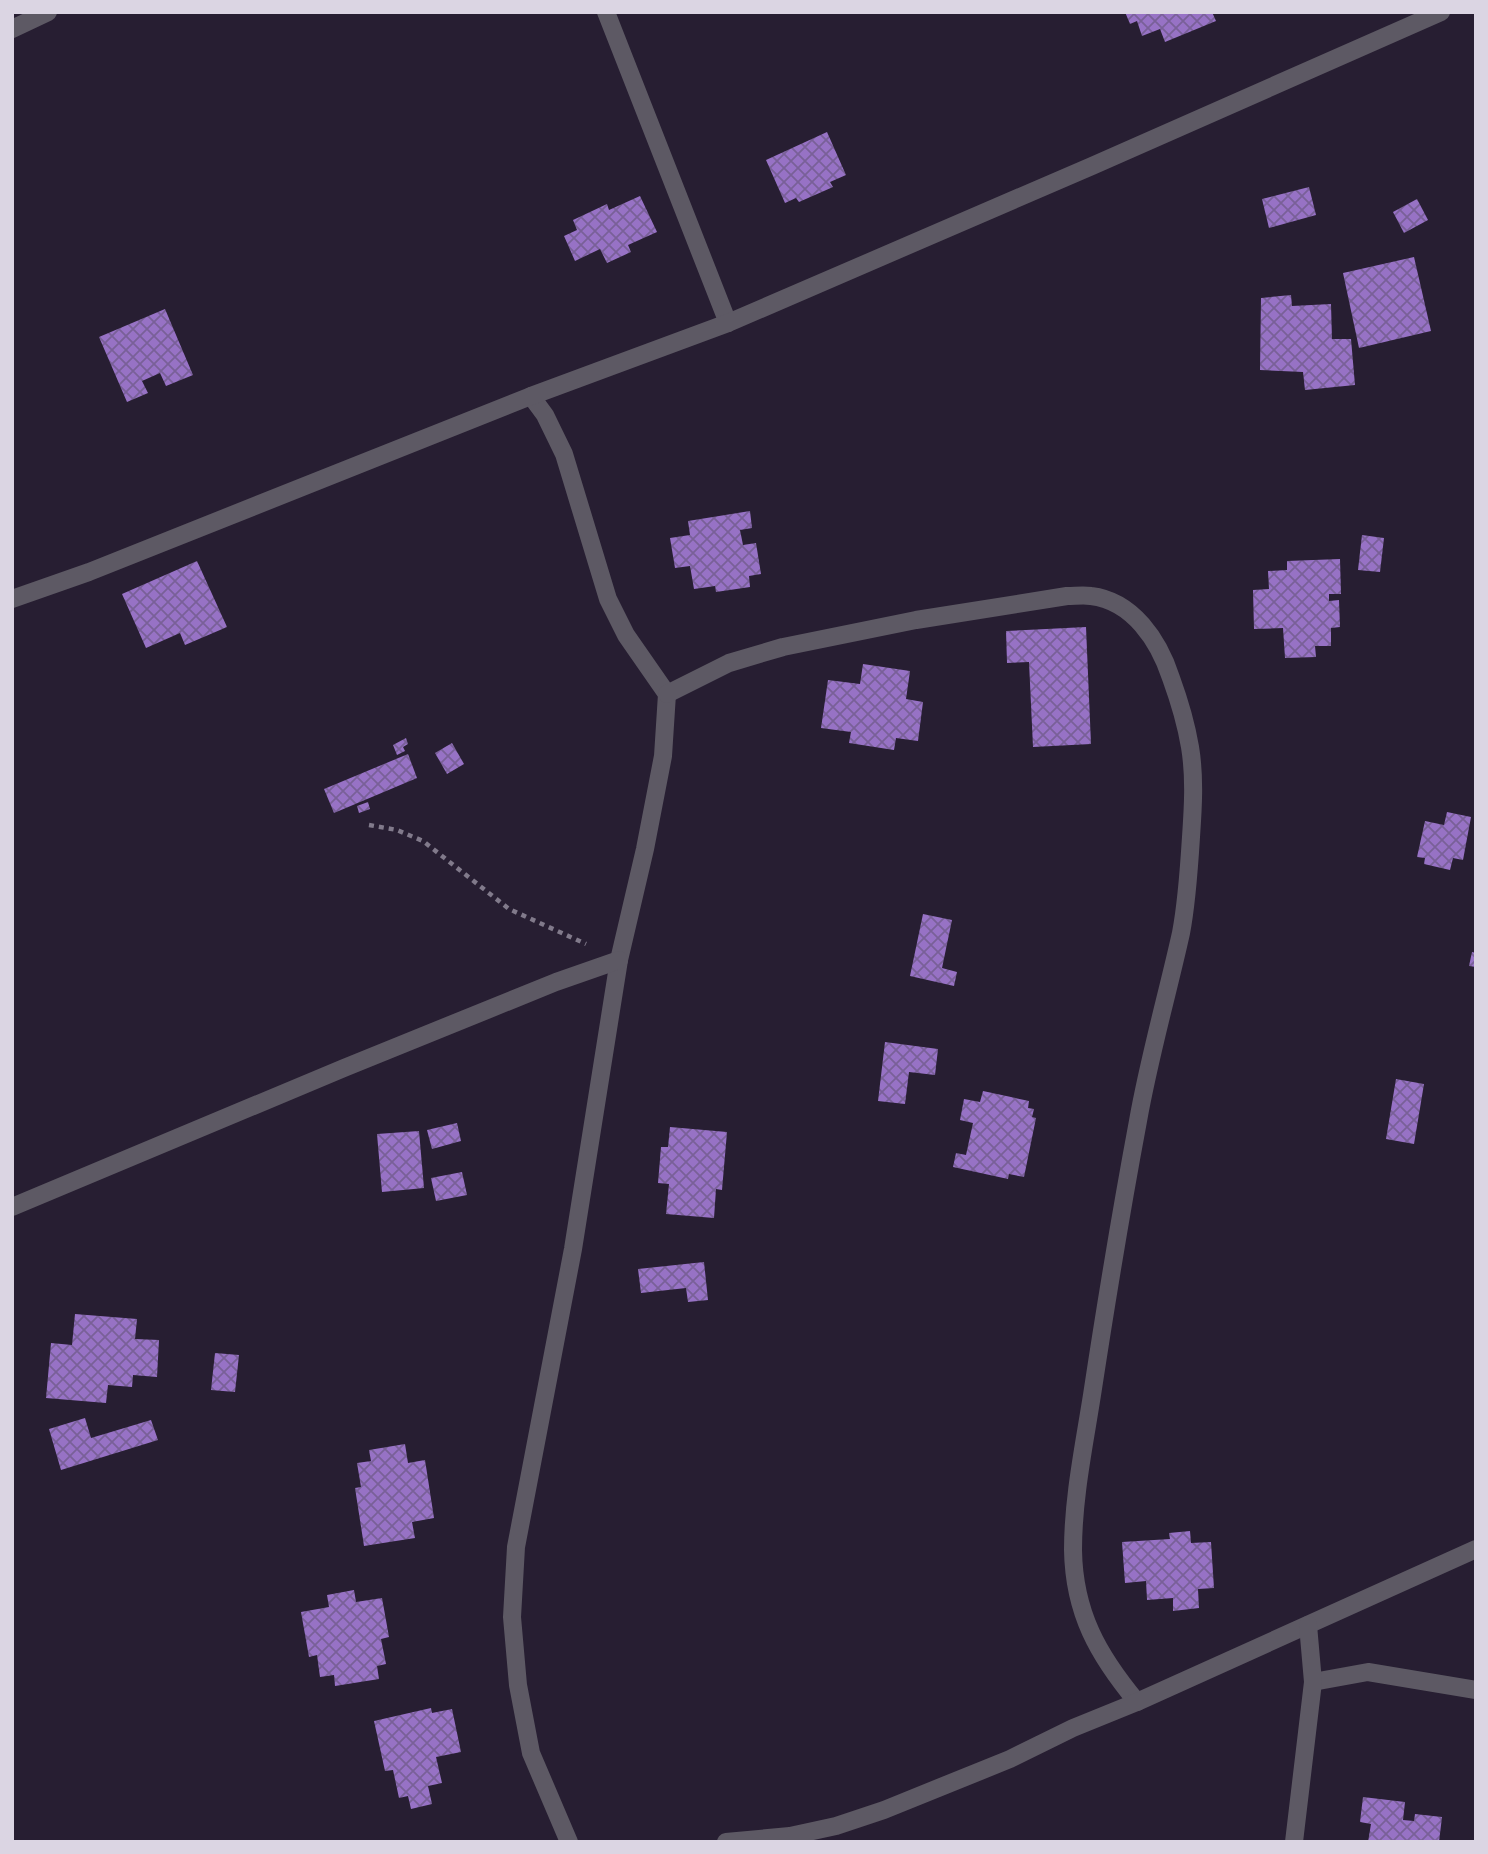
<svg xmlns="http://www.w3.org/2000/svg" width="1488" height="1854" font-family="'Source Sans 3',sans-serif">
  <defs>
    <pattern id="building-cross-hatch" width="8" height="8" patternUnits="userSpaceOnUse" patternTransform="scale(1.75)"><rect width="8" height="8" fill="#9772c5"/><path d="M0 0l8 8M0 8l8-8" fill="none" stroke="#796098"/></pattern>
  </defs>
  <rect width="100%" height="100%" fill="#271e32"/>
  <g fill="url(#building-cross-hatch)">
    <polygon points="1125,12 1212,12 1216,21 1165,42 1160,29 1142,36 1137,21 1130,24"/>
    <polygon points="827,132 846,175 830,182 833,187 799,202 796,198 785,203 766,160"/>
    <polygon points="1309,187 1316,215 1269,228 1262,199"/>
    <polygon points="640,196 657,232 628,245 631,252 607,263 600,249 575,261 564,236 577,230 573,220 607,204 609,210"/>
    <polygon points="1417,199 1428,220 1404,233 1393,212"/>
    <polygon points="1414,257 1431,331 1359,348 1343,273"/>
    <polygon points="1291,295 1292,306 1331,304 1332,339 1351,339 1355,385 1305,390 1303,372 1260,370 1261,298"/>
    <polygon points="165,309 193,375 166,386 160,373 142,381 148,393 127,402 99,337"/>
    <polygon points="750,511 752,528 740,530 743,545 756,543 761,574 749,576 750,587 716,592 715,586 694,589 690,566 675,568 670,538 690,535 688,521"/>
    <polygon points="1362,535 1384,538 1380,572 1358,570"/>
    <polygon points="1340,559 1341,594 1329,594 1329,601 1339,600 1340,627 1331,628 1331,646 1315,646 1316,657 1285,658 1283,628 1254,629 1253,590 1269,589 1268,571 1287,570 1287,561"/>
    <polygon points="197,561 227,627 185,645 180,633 146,648 122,594"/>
    <polygon points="1086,627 1091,744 1033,747 1029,662 1007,663 1006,631"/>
    <polygon points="863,664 910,671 906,699 923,702 918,741 896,738 894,750 849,743 851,732 821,728 828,680 860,684"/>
    <polygon points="406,738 408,744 403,747 405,751 397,755 393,745"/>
    <polygon points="452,743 464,764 447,774 435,753"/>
    <polygon points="408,754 417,778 334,813 324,789"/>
    <polygon points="368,802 370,809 359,813 357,806"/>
    <polygon points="1447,812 1471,817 1463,860 1453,858 1450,870 1424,864 1425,858 1417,857 1425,821 1444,825"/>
    <polygon points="923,914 952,920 942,968 957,972 954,986 910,976"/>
    <polygon points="1472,952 1476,953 1476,967 1469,966"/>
    <polygon points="885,1042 938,1049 935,1075 909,1072 905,1104 878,1101"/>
    <polygon points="1396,1079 1424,1084 1414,1144 1386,1139"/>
    <polygon points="983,1091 1029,1101 1028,1108 1034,1109 1032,1117 1036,1118 1024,1177 1009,1174 1008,1179 953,1167 956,1153 966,1155 973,1123 960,1120 964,1099 980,1102"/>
    <polygon points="457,1123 461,1141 432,1149 427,1130"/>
    <polygon points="670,1127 727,1132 722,1190 716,1189 714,1218 666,1214 669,1184 658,1183 661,1147 668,1147"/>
    <polygon points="419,1131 424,1188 382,1192 377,1134"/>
    <polygon points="462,1172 467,1195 436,1201 431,1178"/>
    <polygon points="704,1262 708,1300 688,1302 686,1288 641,1293 638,1269"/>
    <polygon points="75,1314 137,1319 135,1339 159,1340 157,1377 133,1375 132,1387 108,1385 106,1403 46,1398 51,1343 72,1345"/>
    <polygon points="215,1353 239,1355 235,1392 211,1390"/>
    <polygon points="85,1418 91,1438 151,1420 158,1440 61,1470 49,1429"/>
    <polygon points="405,1444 408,1463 425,1460 434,1518 412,1522 415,1538 364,1546 355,1488 361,1487 357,1463 371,1461 369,1450"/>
    <polygon points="1190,1531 1191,1543 1211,1542 1214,1588 1198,1589 1199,1608 1173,1611 1173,1598 1147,1600 1146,1581 1125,1583 1122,1542 1170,1539 1169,1533"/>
    <polygon points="354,1590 356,1602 382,1598 389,1637 381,1639 386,1664 377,1666 379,1679 335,1686 334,1675 320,1677 317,1655 309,1657 301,1612 329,1607 327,1595"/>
    <polygon points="431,1708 432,1713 452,1709 461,1752 436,1757 442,1783 428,1786 432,1804 411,1809 408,1796 399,1798 393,1770 385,1771 374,1721"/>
    <polygon points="1363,1797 1405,1802 1403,1820 1414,1821 1415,1814 1442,1817 1439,1842 1368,1842 1371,1824 1360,1822"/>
  </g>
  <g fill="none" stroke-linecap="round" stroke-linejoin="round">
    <polyline stroke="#817a8b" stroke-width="4.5" stroke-dasharray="5 5" stroke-linecap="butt" points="369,825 397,830 423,841 509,909 586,944"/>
    <g stroke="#5d5964" stroke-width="18">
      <polyline points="606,12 728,323"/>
      <polyline points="12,29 48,12"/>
      <polyline points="531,396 545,415 564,454 608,599 626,635 667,694 663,756 645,849 619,960 573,1249 516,1547 512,1617 518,1685 531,1753 569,1842"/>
      <polyline points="12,599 89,572 531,396 728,323 1092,166 1441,12"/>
      <path d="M667 694 729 663 783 647 916 620 1067 596C1075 596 1084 595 1091 596 1133 601 1159 641 1171 678 1179 700 1186 723 1190 747 1195 777 1193 808 1191 837 1189 869 1187 902 1181 933 1167 996 1149 1058 1138 1121 1121 1212 1106 1303 1092 1395 1084 1446 1073 1498 1073 1550 1074 1613 1098 1655 1137 1702"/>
      <polyline points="12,1207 344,1068 556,982 619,960"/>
      <polyline points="1313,1682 1368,1672 1476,1690"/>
      <polyline points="726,1842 790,1836 836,1826 884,1810 1010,1759 1073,1728 1137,1702 1476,1549"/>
      <polyline points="1294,1842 1313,1682 1308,1625"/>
    </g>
  </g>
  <rect width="1488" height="1854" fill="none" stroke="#dbd5e3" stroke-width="28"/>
</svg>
